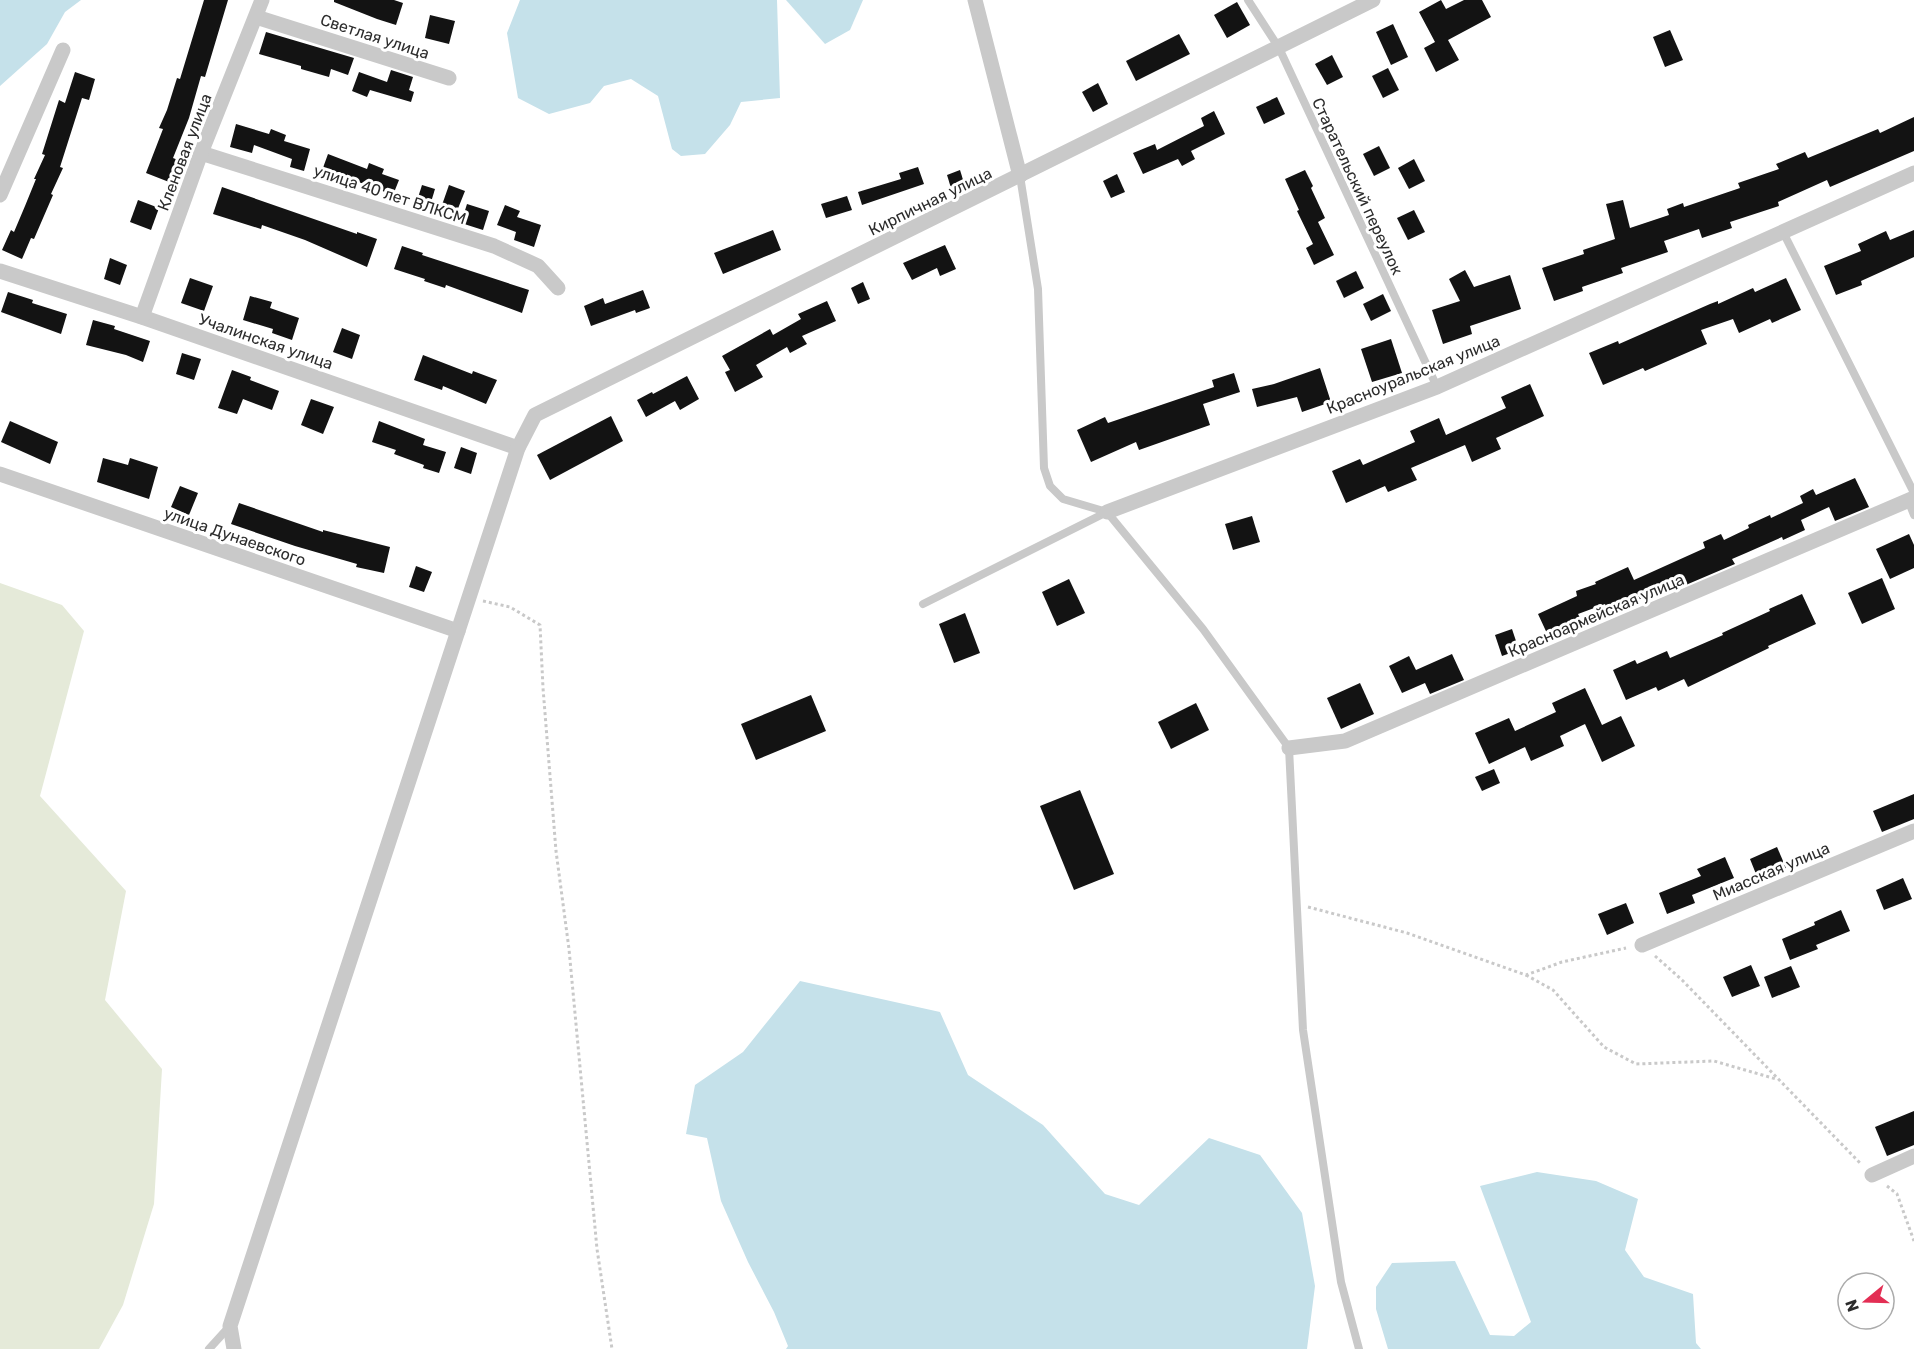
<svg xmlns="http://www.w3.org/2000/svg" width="1914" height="1349" font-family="Rubik,sans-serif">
  <rect width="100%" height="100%" fill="#fff"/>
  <polygon fill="#e5ead9" points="0,583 62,605 84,631 40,796 126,891 105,1000 162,1069 154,1204 123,1305 99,1349 0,1349"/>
  <g fill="#c5e1ea">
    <polygon points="0,0 81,0 65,12 47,44 0,86"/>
    <polygon points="520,0 777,0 780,98 741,102 730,125 705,154 681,156 672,149 658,96 631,79 604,86 590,103 549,114 518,98 507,33"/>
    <polygon points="786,0 863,0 850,30 825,44"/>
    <polygon points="800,981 940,1012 968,1075 1043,1125 1105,1194 1139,1205 1209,1138 1260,1155 1302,1213 1315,1286 1307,1349 786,1349 788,1346 774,1312 748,1262 721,1201 707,1138 686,1134 695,1085 743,1052"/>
    <polygon points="1537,1172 1596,1181 1638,1199 1625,1250 1644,1277 1693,1294 1696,1343 1701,1349 1388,1349 1376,1309 1376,1287 1392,1263 1455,1261 1490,1335 1514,1336 1531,1322 1480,1186"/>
  </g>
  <g fill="#131313">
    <polygon points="204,0 228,0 205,77 201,76 189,118 173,158 178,160 169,182 146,173 163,129 159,128 167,110 177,78 180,79"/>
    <polygon points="334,0 394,0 403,3 396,25 377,19 334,2"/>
    <polygon points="1441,0 1446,9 1464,0 1482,0 1491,17 1448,40 1459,60 1436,72 1424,48 1435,42 1419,12"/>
    <polygon points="1237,2 1250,25 1227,38 1214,15"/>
    <polygon points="430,15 455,21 449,44 425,38"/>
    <polygon points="1393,24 1408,57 1391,65 1376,32"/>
    <polygon points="1670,30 1683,60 1665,67 1653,37"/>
    <polygon points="266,32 354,58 348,75 331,69 329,77 301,69 301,66 259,54"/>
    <polygon points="1179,34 1190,54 1136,81 1126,61"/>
    <polygon points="1332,55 1343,77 1327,85 1315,64"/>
    <polygon points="1388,68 1399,90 1383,98 1372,76"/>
    <polygon points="391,70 413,77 409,90 414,92 411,102 370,90 367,97 352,91 359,72 387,82"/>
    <polygon points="75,72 95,79 89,100 82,98 60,167 63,168 51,194 53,195 34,239 31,238 22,259 2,250 11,230 14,232 25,206 36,179 34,179 45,155 42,154 59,100 65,103"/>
    <polygon points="1098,83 1108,104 1093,112 1082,92"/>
    <polygon points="1277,97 1285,114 1264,124 1256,107"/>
    <polygon points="1214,111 1225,134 1191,151 1195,159 1182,166 1178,159 1143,174 1133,153 1155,144 1157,150 1204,126 1201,118"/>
    <polygon points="1914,117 1914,151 1830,187 1827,180 1778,202 1779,206 1730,222 1732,228 1702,238 1699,229 1664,241 1668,252 1621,268 1623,273 1582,287 1583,291 1554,301 1542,268 1584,254 1583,250 1615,239 1606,204 1623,200 1630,228 1669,215 1667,209 1683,203 1684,207 1740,188 1738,183 1779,169 1776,164 1805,152 1808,158 1878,129 1880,133"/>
    <polygon points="236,124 269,134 271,129 286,135 284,141 310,149 304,171 290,167 292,159 254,145 252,153 230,147"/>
    <polygon points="1379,146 1390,168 1374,176 1363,154"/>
    <polygon points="328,154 367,169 369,163 384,169 382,174 399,180 393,195 340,175 337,183 320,176"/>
    <polygon points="1414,159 1425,181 1409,189 1398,168"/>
    <polygon points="918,167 924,184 862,205 858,192 901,179 899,173"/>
    <polygon points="960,170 964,183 951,188 947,175"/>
    <polygon points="1305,170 1313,186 1311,188 1325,218 1318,222 1334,255 1314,265 1306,248 1313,244 1297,211 1299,210 1285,179"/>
    <polygon points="1117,174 1125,192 1111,198 1103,181"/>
    <polygon points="422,185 435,189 428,212 415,207"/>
    <polygon points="449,185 465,191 457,211 442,205"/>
    <polygon points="222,187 357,234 357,232 377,239 367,267 305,240 262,225 261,229 213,214"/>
    <polygon points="847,196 852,210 826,218 821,204"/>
    <polygon points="138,200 159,208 151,230 130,222"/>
    <polygon points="467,204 489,211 483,230 461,223"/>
    <polygon points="505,205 520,211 517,217 541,225 534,247 514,240 516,232 497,225"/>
    <polygon points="1414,210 1425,232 1408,240 1397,218"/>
    <polygon points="773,230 781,250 723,274 714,253"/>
    <polygon points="1914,230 1914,257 1861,281 1862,285 1836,295 1824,266 1861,251 1858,244 1886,231 1890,240"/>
    <polygon points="945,245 956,269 940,276 937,268 912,280 903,263"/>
    <polygon points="402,246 423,253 422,255 529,290 522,313 446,285 445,288 424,281 425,279 394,269"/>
    <polygon points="110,258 127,265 120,285 104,279"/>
    <polygon points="1465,270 1474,287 1510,275 1521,309 1470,326 1472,334 1443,344 1432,310 1460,301 1449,279"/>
    <polygon points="1356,271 1364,288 1344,298 1336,281"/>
    <polygon points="190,278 213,286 204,311 181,303"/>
    <polygon points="1786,278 1801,310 1772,323 1770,319 1739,333 1733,319 1701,330 1707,344 1645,371 1643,368 1603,385 1589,353 1618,341 1619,344 1710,304 1718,301 1718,304 1753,288 1755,292"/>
    <polygon points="863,282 870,299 858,304 851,288"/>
    <polygon points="643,290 650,308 636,313 635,310 591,326 584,306 603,298 605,304"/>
    <polygon points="8,292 33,300 32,303 67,314 61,334 1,312"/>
    <polygon points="1383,294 1391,311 1371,321 1363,304"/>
    <polygon points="250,296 272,302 270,308 299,318 292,340 272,333 273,329 243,320"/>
    <polygon points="827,301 836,321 802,336 807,344 790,353 787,347 756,365 763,377 735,392 725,372 730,370 722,356 770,329 773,335 801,319 798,314"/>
    <polygon points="93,320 115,326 114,329 150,341 143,362 126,355 86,345"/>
    <polygon points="342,328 360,335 352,359 333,352"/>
    <polygon points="1391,339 1402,373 1372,382 1361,349"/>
    <polygon points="182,353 201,359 194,380 176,374"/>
    <polygon points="423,355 472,374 473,371 497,380 486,404 443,386 442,390 414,380"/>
    <polygon points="1320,368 1331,402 1302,412 1297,397 1257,407 1252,389 1274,384"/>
    <polygon points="232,370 251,377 250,380 279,391 272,410 243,399 237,414 218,408"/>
    <polygon points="1234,373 1240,392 1203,404 1210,425 1139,450 1136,442 1091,462 1077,430 1105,417 1108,423 1214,387 1212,380"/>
    <polygon points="687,376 699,399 680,410 675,401 646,417 637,400 652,392 653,394"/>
    <polygon points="1530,384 1544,416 1496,438 1501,449 1472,462 1465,445 1411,468 1417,480 1388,492 1385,486 1346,503 1332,471 1360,459 1363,465 1415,442 1410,431 1439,418 1446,435 1506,408 1501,397"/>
    <polygon points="311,399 334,407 323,434 301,425"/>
    <polygon points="611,416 623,441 550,480 537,455"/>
    <polygon points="10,421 58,442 50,464 1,442"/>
    <polygon points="379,421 425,439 423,445 446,452 439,473 423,468 424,465 394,454 396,450 372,442"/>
    <polygon points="461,447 477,453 471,474 454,468"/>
    <polygon points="103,458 128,465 130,458 158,467 149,499 97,482"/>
    <polygon points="1855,478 1869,507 1835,521 1829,507 1801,520 1805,530 1783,540 1782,537 1746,553 1732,559 1735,564 1667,593 1665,588 1609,613 1605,604 1578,614 1585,628 1551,642 1538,614 1577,596 1576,591 1596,584 1595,582 1628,567 1634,580 1705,548 1703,542 1721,534 1724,540 1749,528 1748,525 1770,515 1771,518 1803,503 1800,496 1813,489 1816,495"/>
    <polygon points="180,486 198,493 189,515 171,507"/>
    <polygon points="239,503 323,532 323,530 390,547 384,573 356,567 357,564 295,546 231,524"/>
    <polygon points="1252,516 1260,542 1233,550 1225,524"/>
    <polygon points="1909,534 1914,545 1914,568 1890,579 1876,549"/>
    <polygon points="416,566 432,572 424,592 409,587"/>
    <polygon points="1882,578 1895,609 1862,624 1848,593"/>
    <polygon points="1069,579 1085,613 1057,626 1042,592"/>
    <polygon points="1802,594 1816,624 1768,646 1769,648 1688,687 1684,679 1658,691 1656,687 1626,700 1613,670 1635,660 1637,664 1667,651 1670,658 1723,635 1722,633 1770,611 1769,609"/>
    <polygon points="965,613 980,653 954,663 939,624"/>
    <polygon points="1512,629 1519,650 1502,656 1495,635"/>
    <polygon points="1452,654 1464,680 1430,694 1425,683 1402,693 1389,666 1409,656 1416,670"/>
    <polygon points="1360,683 1374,714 1341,729 1327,698"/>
    <polygon points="1585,688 1602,725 1621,716 1635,746 1602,762 1585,724 1560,736 1564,746 1531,761 1525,747 1489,764 1475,733 1509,718 1515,731 1556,712 1552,703"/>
    <polygon points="811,695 826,731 756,760 741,724"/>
    <polygon points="1196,703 1209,730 1171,749 1158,722"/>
    <polygon points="1494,769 1500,783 1482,791 1475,777"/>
    <polygon points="1080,790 1114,874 1074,890 1040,806"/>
    <polygon points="1914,794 1914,819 1882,832 1873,811"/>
    <polygon points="1777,847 1786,868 1758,879 1750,859"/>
    <polygon points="1725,857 1734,878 1692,895 1695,903 1667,914 1659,893 1701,876 1697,869"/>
    <polygon points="1903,878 1912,899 1884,910 1876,890"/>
    <polygon points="1626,903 1634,923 1607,935 1598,914"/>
    <polygon points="1841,910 1850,931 1816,945 1818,949 1790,960 1782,939 1815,925 1814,922"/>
    <polygon points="1751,965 1760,986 1732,997 1723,977"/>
    <polygon points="1791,966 1800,987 1772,998 1764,977"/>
    <polygon points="1914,1111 1914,1145 1887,1156 1875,1127"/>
  </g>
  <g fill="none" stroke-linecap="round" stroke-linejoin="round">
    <g stroke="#c9c9c9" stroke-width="3" stroke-dasharray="3 3" stroke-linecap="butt">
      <polyline points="483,601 510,607 540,625 543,688 556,851 569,949 597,1249 612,1349"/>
      <polyline points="1308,907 1407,933 1526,975 1562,962 1626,948"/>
      <polyline points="1655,956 1682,980 1861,1164"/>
      <polyline points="1526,975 1553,990 1604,1047 1636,1064 1714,1061 1776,1079"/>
      <polyline points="1887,1186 1897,1194 1914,1241"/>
    </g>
    <g stroke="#c9c9c9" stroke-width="8">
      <polyline points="1248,0 1279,48 1437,387"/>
      <polyline points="1020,176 1038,289 1044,468 1050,486 1063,499 1107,512 1203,629 1289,748 1303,1030 1341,1282 1359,1349"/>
      <polyline points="1783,232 1914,493"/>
      <polyline points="1908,500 1914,515"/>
      <polyline points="923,604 1107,512"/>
      <polyline points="209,1349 229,1327"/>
    </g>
    <g stroke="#c9c9c9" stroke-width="15">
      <polyline points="975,0 1020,176"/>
      <polyline points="256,17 449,78"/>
      <polyline points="201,153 494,246 538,266 558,288"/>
      <polyline points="0,195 63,50"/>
      <polyline points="0,271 142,317 518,448"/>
      <polyline points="142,317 201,153 262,0"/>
      <polyline points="0,474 458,631"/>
      <polyline points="1107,512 1437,387 1914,173"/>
      <polyline points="1289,748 1345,741 1914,498"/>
      <polyline points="1642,945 1914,831"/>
      <polyline points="1872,1175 1914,1156"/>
      <polyline points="234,1349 230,1326 518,448 535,415 1373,0"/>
    </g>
  </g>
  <g text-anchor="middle" stroke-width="6" stroke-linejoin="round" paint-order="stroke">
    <g font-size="16" fill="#2c2c2c" stroke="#fff">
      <text transform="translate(375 36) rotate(18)" y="6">Светлая улица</text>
      <text transform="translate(184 152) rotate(-69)" y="6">Кленовая улица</text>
      <text transform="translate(1358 186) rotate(65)" y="6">Старательский переулок</text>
      <text transform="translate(390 194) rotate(18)" y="6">улица 40 лет ВЛКСМ</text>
      <text transform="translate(930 201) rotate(-26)" y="6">Кирпичная улица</text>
      <text transform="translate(266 341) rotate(19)" y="6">Учалинская улица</text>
      <text transform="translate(1413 374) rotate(-22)" y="6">Красноуральская улица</text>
      <text transform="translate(235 536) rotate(19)" y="6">улица Дунаевского</text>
      <text transform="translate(1596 615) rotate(-23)" y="6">Красноармейская улица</text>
      <text transform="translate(1771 871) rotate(-23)" y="6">Миасская улица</text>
    </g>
  </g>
  <g transform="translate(1866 1301) rotate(251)"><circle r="28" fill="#ffffff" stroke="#ababab" stroke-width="1.5"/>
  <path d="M0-4.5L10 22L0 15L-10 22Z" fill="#e32e54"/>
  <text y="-9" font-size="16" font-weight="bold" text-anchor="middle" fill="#2c2c2c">N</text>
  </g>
</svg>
